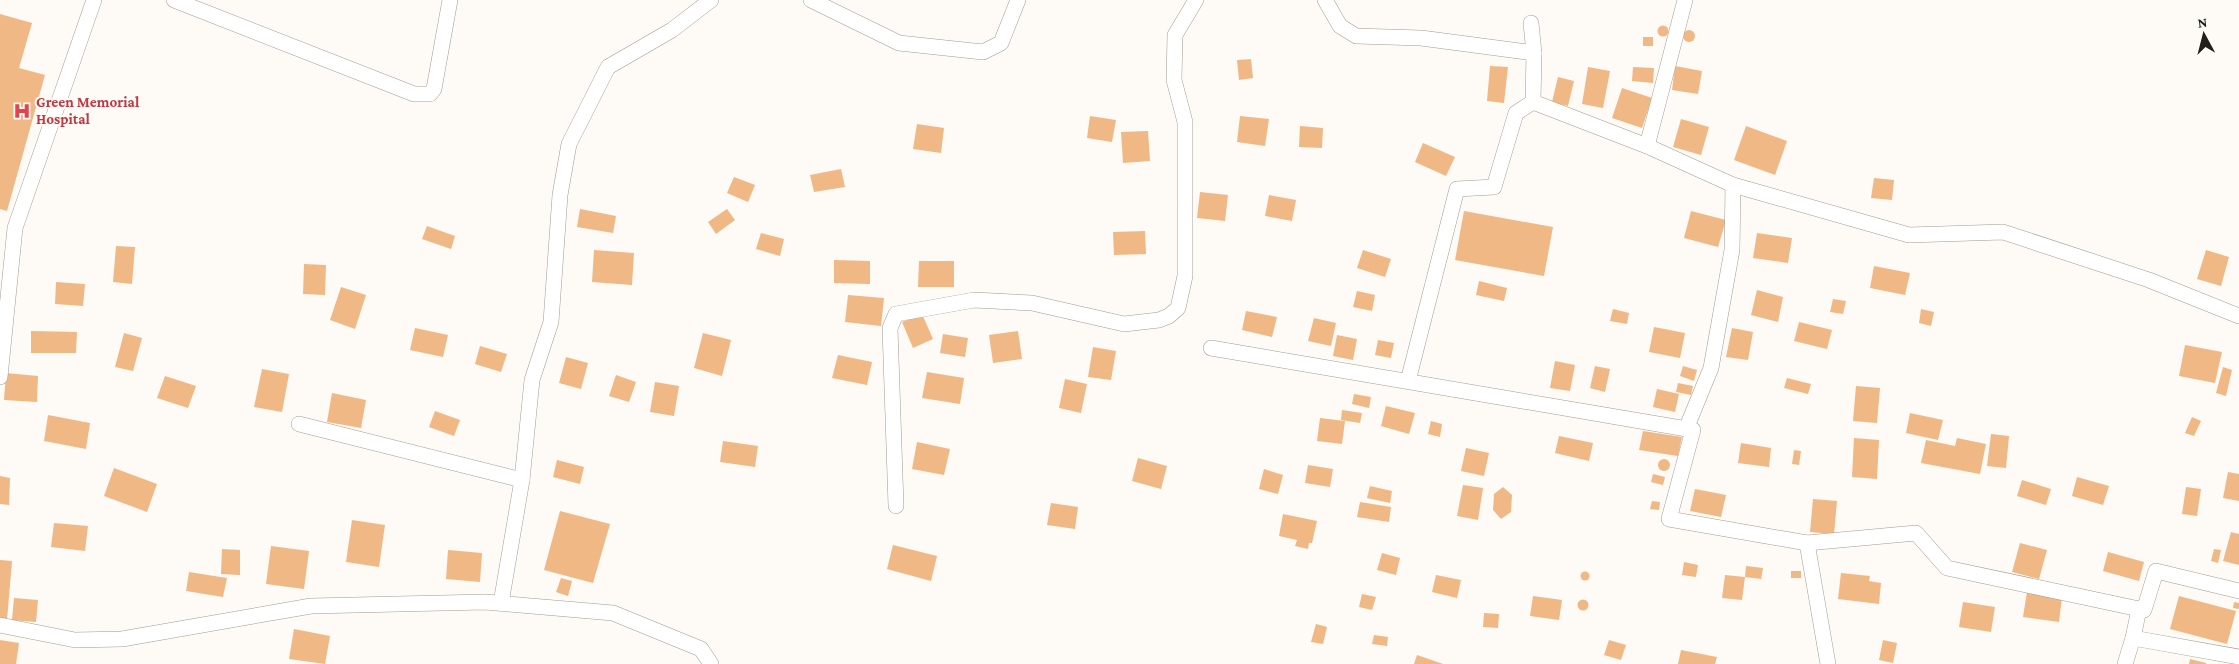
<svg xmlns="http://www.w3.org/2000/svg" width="2239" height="664" font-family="'Crimson Pro',serif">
  <rect width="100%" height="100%" fill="#fefaf6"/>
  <g fill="#f0b884">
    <polygon points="0,14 32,23 19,68 45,75 7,211 0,209"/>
    <circle cx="1663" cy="31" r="5.5"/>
    <circle cx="1689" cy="36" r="6"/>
    <rect x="1643" y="37" width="10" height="9"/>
    <polygon points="1251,59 1253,78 1239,80 1237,60"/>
    <polygon points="1490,66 1508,67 1504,103 1487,101"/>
    <polygon points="1675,66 1702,71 1698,94 1672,90"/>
    <polygon points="1588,67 1610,71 1603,108 1582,104"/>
    <polygon points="1633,67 1654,68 1653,83 1632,81"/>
    <polygon points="1558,77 1574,81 1568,106 1552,102"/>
    <polygon points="1622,88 1652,98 1642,128 1612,118"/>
    <polygon points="1090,116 1116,120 1112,142 1087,138"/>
    <polygon points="1240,116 1269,119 1265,146 1237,142"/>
    <polygon points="1681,119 1709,127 1701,155 1673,147"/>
    <polygon points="917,124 944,128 941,153 913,149"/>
    <polygon points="1300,126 1323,128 1322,148 1299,147"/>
    <polygon points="1746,126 1787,141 1775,175 1734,160"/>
    <polygon points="1148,131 1150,161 1123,163 1121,132"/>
    <polygon points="1423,143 1455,157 1446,176 1415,162"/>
    <polygon points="841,169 845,187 814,192 810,175"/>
    <polygon points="734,177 755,185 748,202 727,193"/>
    <polygon points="1874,178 1894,180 1892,200 1871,198"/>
    <polygon points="1200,192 1228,195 1225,221 1197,218"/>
    <polygon points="1269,195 1296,200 1292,221 1265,216"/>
    <polygon points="580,209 616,216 613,233 577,227"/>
    <polygon points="727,209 735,220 716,234 708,222"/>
    <polygon points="1464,211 1553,227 1544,276 1455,260"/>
    <polygon points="1691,211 1726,220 1718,247 1684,238"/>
    <polygon points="427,226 455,236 451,249 422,239"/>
    <polygon points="1145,231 1146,254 1114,255 1113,232"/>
    <polygon points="761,233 784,239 780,256 756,249"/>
    <polygon points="1757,233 1792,238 1788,263 1753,258"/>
    <polygon points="116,246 135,247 132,284 113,282"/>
    <polygon points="594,250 634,253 632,285 592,282"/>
    <polygon points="1363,250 1391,259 1385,277 1357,268"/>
    <polygon points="2206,250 2229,257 2221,286 2197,279"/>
    <polygon points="834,260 870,261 870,284 834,283"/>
    <polygon points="919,261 954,261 954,287 918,287"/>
    <polygon points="304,264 326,265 325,295 303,294"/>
    <polygon points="1874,266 1910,273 1905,295 1870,288"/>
    <polygon points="1479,281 1507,288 1504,301 1476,295"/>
    <polygon points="56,282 85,284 83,306 55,304"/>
    <polygon points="341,287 366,295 355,329 330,320"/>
    <polygon points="1757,290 1783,297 1778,322 1751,315"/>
    <polygon points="1357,291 1375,295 1372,311 1353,307"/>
    <polygon points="848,295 884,298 881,326 845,322"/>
    <polygon points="1833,299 1846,301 1843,314 1830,312"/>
    <polygon points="1613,309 1629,313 1627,324 1610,321"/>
    <polygon points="1921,309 1934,312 1931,326 1919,323"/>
    <polygon points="1246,311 1277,317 1272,337 1242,330"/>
    <polygon points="922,314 933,339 913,348 902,322"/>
    <polygon points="1314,318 1336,323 1331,346 1308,341"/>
    <polygon points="1799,322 1832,330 1827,349 1794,341"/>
    <polygon points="1654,327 1685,333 1680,358 1649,352"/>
    <polygon points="415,328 448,335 443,357 410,350"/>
    <polygon points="1732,328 1753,332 1748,360 1726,357"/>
    <polygon points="31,331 77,332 76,353 31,353"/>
    <polygon points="1018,331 1022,359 993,363 989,335"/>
    <polygon points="124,333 142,338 133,371 115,367"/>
    <polygon points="703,333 731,340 722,376 694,368"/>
    <polygon points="943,334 968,338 965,357 940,353"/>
    <polygon points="1337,335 1357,339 1353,360 1333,356"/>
    <polygon points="1378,340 1394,343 1391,358 1375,355"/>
    <polygon points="2185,345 2222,352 2215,383 2179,376"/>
    <polygon points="480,346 507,354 501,372 475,364"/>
    <polygon points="1093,347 1116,351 1111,380 1088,377"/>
    <polygon points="838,355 872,362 867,385 832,378"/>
    <polygon points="566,357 588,363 581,389 559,383"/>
    <polygon points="1555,361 1575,365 1570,391 1550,388"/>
    <polygon points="1595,366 1610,369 1605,392 1590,388"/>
    <polygon points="1683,366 1697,370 1694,381 1680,376"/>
    <polygon points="2223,367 2232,370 2226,396 2216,393"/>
    <polygon points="262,369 289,374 282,412 254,407"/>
    <polygon points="927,372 964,378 960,404 922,398"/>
    <polygon points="6,373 38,376 37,402 4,400"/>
    <polygon points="616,375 636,382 629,402 609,396"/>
    <polygon points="165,376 196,386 188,408 157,398"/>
    <polygon points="1787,378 1811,384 1808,394 1784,388"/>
    <polygon points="1065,379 1087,384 1081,413 1059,408"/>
    <polygon points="655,382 679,386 674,416 650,412"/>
    <polygon points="1678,383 1693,386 1691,395 1676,392"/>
    <polygon points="1856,386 1880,388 1877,423 1853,421"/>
    <polygon points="1657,389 1679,394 1675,412 1653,407"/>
    <polygon points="332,393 366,400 361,428 327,422"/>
    <polygon points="1354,394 1371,397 1369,408 1352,404"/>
    <polygon points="1386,406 1415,413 1409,434 1381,426"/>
    <polygon points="1342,410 1362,413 1360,423 1341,420"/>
    <polygon points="435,411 460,420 454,436 429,427"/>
    <polygon points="1910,413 1943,420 1938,440 1906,433"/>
    <polygon points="48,415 90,423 86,449 44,441"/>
    <polygon points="2192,417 2201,421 2194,436 2185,433"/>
    <polygon points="1320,418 1345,421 1342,444 1317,441"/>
    <polygon points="1431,421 1442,424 1440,437 1428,434"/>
    <polygon points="1643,431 1682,437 1678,456 1639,450"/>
    <polygon points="1991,434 2009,436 2006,468 1987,466"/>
    <polygon points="1559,436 1593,443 1589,461 1555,453"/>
    <polygon points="1854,438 1879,440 1877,479 1852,477"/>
    <polygon points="1957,438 1986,444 1980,474 1921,463 1926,440 1955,446"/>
    <polygon points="723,441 758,446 755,467 720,462"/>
    <polygon points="917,442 950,449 944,475 912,469"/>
    <polygon points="1741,443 1771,448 1769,467 1738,463"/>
    <polygon points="1466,448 1489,453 1484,476 1461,471"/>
    <polygon points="1794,450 1801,451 1799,465 1792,464"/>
    <polygon points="1138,458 1167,466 1161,489 1132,481"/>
    <circle cx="1664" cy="465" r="6"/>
    <polygon points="557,460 584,467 580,484 553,477"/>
    <polygon points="1308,465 1333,469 1330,487 1305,483"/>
    <polygon points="114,468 157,484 147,512 104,496"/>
    <polygon points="1264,469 1283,475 1278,494 1259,489"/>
    <polygon points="2228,472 2239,474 2239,501 2223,498"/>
    <polygon points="1653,474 1665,477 1663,485 1651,482"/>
    <polygon points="0,476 10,478 9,505 0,504"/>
    <polygon points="2077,477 2109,486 2103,505 2072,496"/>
    <polygon points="2022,480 2051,489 2046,505 2017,496"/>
    <polygon points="1463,485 1483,488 1478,520 1457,516"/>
    <polygon points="1370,486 1392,491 1390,503 1367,498"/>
    <polygon points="1503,487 1512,495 1511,512 1501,519 1493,510 1494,494"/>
    <polygon points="2186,487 2201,489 2197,516 2182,514"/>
    <polygon points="1695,489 1726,495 1721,517 1690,511"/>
    <polygon points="1813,499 1837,501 1834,534 1810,532"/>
    <polygon points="1652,501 1660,502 1659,510 1650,509"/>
    <polygon points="1360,502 1391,507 1389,522 1357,517"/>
    <polygon points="1051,503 1078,507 1075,529 1047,525"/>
    <polygon points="560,511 610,524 593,583 544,570"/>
    <polygon points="1283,514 1317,521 1312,543 1309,543 1308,549 1295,546 1297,540 1279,536"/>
    <polygon points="352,520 385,525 379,567 346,562"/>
    <polygon points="54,523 88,526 85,551 51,547"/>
    <polygon points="2231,532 2239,534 2239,565 2223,561"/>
    <polygon points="2020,543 2047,550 2039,579 2012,572"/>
    <polygon points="893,545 937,556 931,581 887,569"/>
    <polygon points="271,546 309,551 304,589 266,584"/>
    <polygon points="222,549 240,550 240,575 221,574"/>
    <polygon points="2214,549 2221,550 2218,563 2211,561"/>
    <polygon points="448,550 482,553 480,582 446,579"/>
    <polygon points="2108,552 2144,562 2139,581 2103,571"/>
    <polygon points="1382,553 1400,558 1396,575 1377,570"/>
    <polygon points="0,560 12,561 7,620 0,620"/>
    <polygon points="1684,562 1698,565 1696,577 1682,575"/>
    <polygon points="1746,566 1763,568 1761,579 1745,577"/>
    <rect x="1791" y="571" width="10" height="7"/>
    <circle cx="1585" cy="576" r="4.5"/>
    <polygon points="189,572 227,578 223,597 186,591"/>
    <polygon points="1841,573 1870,576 1869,581 1881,583 1879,604 1838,599"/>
    <polygon points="1436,575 1461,580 1457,598 1432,592"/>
    <polygon points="1725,575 1745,577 1742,600 1722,598"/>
    <polygon points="561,578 572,581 568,596 556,592"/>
    <polygon points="2027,592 2062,597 2059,622 2023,617"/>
    <polygon points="1362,594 1376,597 1372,610 1359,607"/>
    <polygon points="1533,596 1562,600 1559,620 1530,616"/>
    <polygon points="2179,596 2236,611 2227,644 2170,629"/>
    <polygon points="14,598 38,600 36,622 12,620"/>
    <circle cx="1583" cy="605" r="5.5"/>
    <polygon points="1963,602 1995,607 1991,632 1959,627"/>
    <polygon points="2234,602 2239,603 2239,609 2233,608"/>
    <polygon points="1484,613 1499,614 1498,628 1483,627"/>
    <polygon points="1316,624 1327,627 1323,644 1311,642"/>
    <polygon points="294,629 330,636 325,664 289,659"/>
    <polygon points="1374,635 1388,637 1387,646 1372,644"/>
    <polygon points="0,640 19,643 16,664 0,664"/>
    <polygon points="1609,640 1626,645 1621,660 1604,655"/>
    <polygon points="1883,640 1897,643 1893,663 1879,660"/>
    <polygon points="1681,650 1717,657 1715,664 1678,664"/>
    <polygon points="1417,655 1443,664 1414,664"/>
    <polygon points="2190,659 2206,663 2206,664 2189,664"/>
  </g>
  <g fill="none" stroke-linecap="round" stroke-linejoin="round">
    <g stroke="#a49b93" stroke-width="16">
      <g id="street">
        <polyline points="174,0 414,94 430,94 434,89 450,0"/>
        <polyline points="811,0 899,43 983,52 1001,43 1018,0"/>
        <polyline points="1325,0 1340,26 1356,36 1421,38 1534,53 1533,102 1647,146 1733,185 1909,235 2003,232 2149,280 2239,316"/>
        <polyline points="1531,23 1534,53"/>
        <polyline points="1647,146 1685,0"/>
        <polyline points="1211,348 1693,430 1669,519 1807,543 1916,533 1947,568 2144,610 2156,571 2239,591"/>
        <polyline points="0,377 15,228 94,0"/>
        <polyline points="1408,381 1457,189 1494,187 1516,113 1533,102"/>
        <polyline points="299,424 522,480"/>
        <polyline points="1686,429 1711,368 1732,250 1733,185"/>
        <polyline points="896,506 890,328 896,314 974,300 1032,303 1124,324 1159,320 1169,316 1178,308 1185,276 1185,122 1174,80 1175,35 1196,0"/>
        <polyline points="1807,543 1828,664"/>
        <polyline points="501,603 522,480 532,380 551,322 560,195 569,144 608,67 672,30 711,0"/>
        <polyline points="0,625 75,640 122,639 311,606 485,602 613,613 701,649 711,664"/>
        <polyline points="2133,638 2239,657"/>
        <polyline points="2125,664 2133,638 2139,609"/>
      </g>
    </g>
    <use href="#street" stroke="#fff" stroke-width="15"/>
  </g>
  <defs>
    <g id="hospital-bare" transform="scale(1.35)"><path d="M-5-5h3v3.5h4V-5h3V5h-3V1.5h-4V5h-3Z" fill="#e0444e" stroke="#fefaf6" stroke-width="2.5" paint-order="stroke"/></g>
  </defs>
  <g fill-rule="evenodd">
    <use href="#hospital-bare" x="22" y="111"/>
  </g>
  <g text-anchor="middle" stroke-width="4" stroke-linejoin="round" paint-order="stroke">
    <g font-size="15" font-weight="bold" fill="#be3a42" stroke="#fefaf6" text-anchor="start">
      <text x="36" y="107">Green Memorial<tspan x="36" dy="17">Hospital</tspan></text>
    </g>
  </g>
  <g transform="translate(2204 35) rotate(353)" stroke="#fefaf6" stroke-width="4" paint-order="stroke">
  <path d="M0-4L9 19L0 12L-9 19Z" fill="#221f1b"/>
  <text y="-8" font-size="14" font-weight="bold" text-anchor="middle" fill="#221f1b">N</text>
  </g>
</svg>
